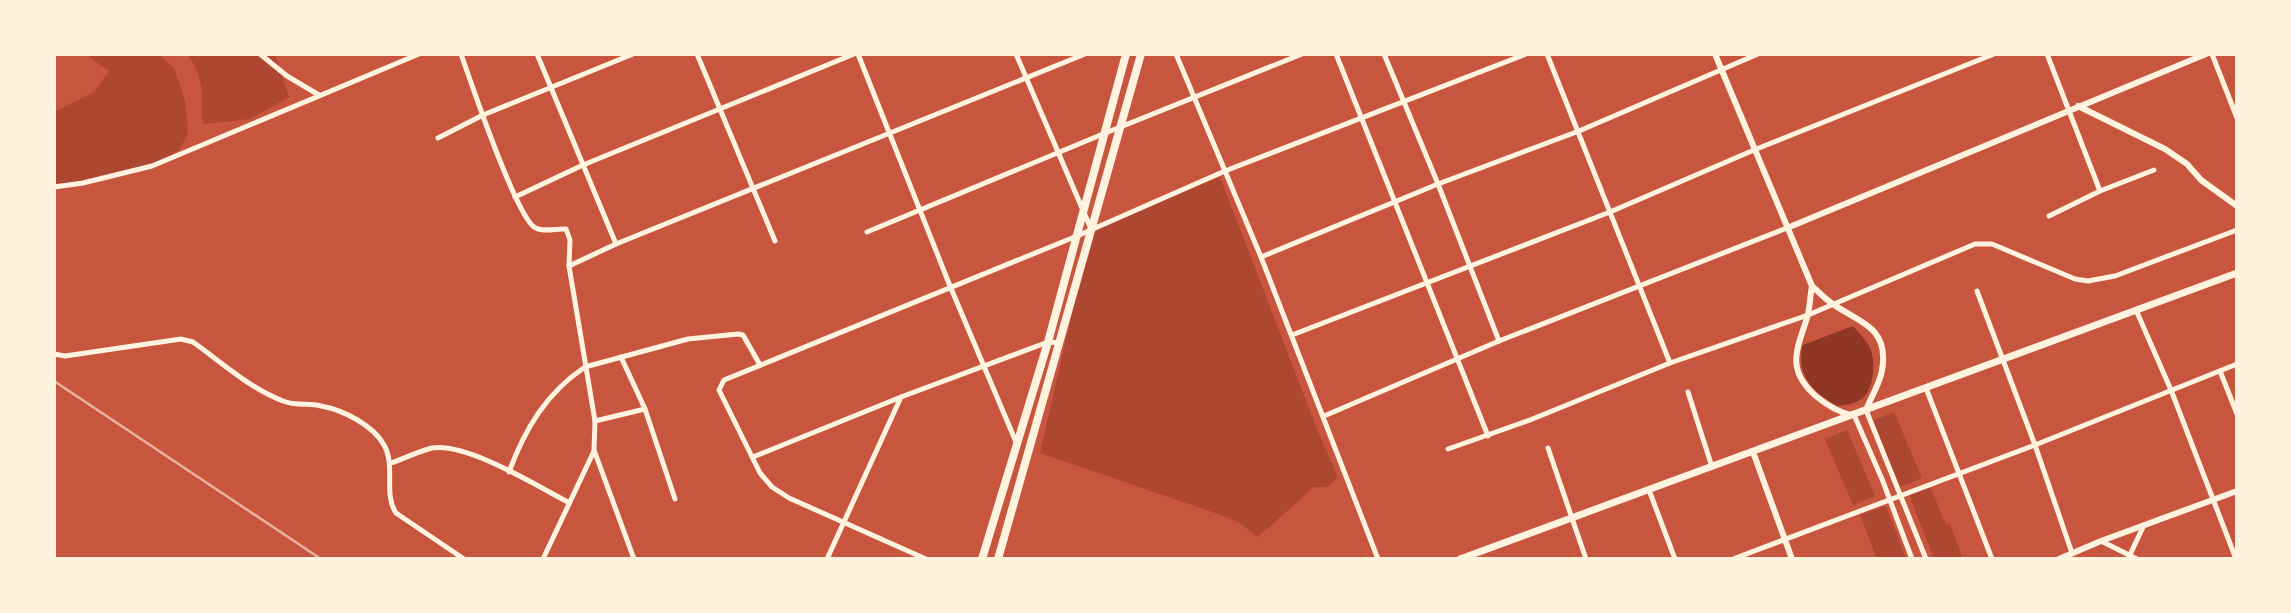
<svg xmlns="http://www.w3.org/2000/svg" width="2291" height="613" font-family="'Fira Sans Condensed',sans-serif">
  <rect width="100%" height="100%" fill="#c8553d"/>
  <g fill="#ae4732">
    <polygon points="85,54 159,54 174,68 185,100 188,134 179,150 159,162 88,181 54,184 54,112 94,92 109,71"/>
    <path d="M187 54H275L289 97 250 119 204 124C200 113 203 103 202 91 201 78 195 64 187 54Z"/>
    <polygon points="1220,177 1317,429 1338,477 1327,487 1314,487 1258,537 1238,522 1218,514 1040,453 1091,230"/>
    <polygon points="1894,412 1922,478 1900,487 1872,421"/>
    <polygon points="1847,430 1875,496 1853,505 1825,439"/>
    <polygon points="1930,486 1946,525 1950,524 1963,559 1934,559 1909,494"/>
    <polygon points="1886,506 1906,559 1877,559 1860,515"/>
  </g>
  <path fill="#8f3625" d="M1853 326C1859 333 1866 340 1870 348 1876 361 1874 386 1864 397 1859 403 1846 405 1838 406 1813 394 1795 373 1803 345Z"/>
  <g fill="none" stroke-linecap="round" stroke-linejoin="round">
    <g stroke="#fff3e0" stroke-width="5">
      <polyline points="260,54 287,76 319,95"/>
      <path d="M461 54C472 85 514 211 534 227 542 233 557 228 566 229L570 240 569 266 595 421 594 450 634 559"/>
      <polyline points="537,54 616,244"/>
      <polyline points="697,54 775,241"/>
      <polyline points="858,54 950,286 1016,442"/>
      <polyline points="1016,54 1091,229"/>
      <polyline points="1176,54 1261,257 1378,559"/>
      <polyline points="1336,54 1488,436"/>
      <polyline points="1384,54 1438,184 1499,341"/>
      <polyline points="1547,54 1670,363"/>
      <polyline points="2047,54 2100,191"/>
      <polyline points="2212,54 2237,118"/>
      <polyline points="438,138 483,115 633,54"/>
      <polyline points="54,187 83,183 152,166 419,54"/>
      <polyline points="515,197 583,165 854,54"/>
      <polyline points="2049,216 2100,191 2154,170"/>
      <polyline points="867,232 1103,134 1302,54"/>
      <polyline points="1261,257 1438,184 1579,131 1758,54"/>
      <polyline points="569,266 616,244 1085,54"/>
      <polyline points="1977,291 2035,445 2072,553"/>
      <polyline points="2136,310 2171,390 2236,559"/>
      <polyline points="1292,335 1610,212 1754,150 1994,54"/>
      <path d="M54 354 65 356 181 339 193 342C221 362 251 389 283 401 295 406 309 403 321 406 343 410 373 425 384 445 396 466 383 493 396 513L464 559"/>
      <polyline points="621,357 645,409 675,499"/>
      <polyline points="2220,371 2237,414"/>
      <polyline points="1926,388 1992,559"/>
      <polyline points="1688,392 1712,467"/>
      <polyline points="1866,410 1926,559"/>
      <polyline points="1854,415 1882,479 1912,559"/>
      <polyline points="1324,416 1499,341 1787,228"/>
      <polyline points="595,421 645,409"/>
      <polyline points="1548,448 1586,559"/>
      <polyline points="1448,449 1530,420 1670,363 1808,315 1975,244 1992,244 2075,279 2088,281 2115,276 2237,230"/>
      <polyline points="753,457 901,397 1048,342 1060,343"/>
      <path d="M391 463C403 459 419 451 432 448 468 443 535 485 568 502"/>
      <path d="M509 472C525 429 546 393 585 367L688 339 738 334 743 335 760 365"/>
      <polyline points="1649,490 1675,559"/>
      <polyline points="2101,541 2137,559"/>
      <polyline points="543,559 594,451"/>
      <polyline points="827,559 901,397"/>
      <polyline points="926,559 789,498 772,487 760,473 719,390 724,380 1077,236 1225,171 1526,54"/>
      <polyline points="1733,559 2035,445 2237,364"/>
      <polyline points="2128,559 2144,525"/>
    </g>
    <g stroke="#fff3e0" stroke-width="6">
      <path d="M1715 54 1812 286C1819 292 1825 299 1833 304 1856 321 1886 325 1883 363 1882 380 1872 395 1866 410"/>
      <polyline points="2078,106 2165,149 2187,164 2201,180 2237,206"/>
      <polyline points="1787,228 2206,54"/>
      <path d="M1812 286C1810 296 1810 308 1807 318 1796 352 1786 370 1817 397 1827 405 1838 412 1851 415"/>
      <polyline points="1753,452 1792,559"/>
      <polyline points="2059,559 2101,541 2237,491"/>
    </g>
    <polyline stroke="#fff3e0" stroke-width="7" points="1460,559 2237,273"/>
    <g stroke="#fff3e0" stroke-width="8">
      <polyline points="982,559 1048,342 1126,54"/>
      <polyline points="998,559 1141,54"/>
    </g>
    <polyline stroke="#e9b49f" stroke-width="2.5" points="54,381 321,559"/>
  </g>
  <rect width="2291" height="613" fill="none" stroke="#fff3e0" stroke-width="112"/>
</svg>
